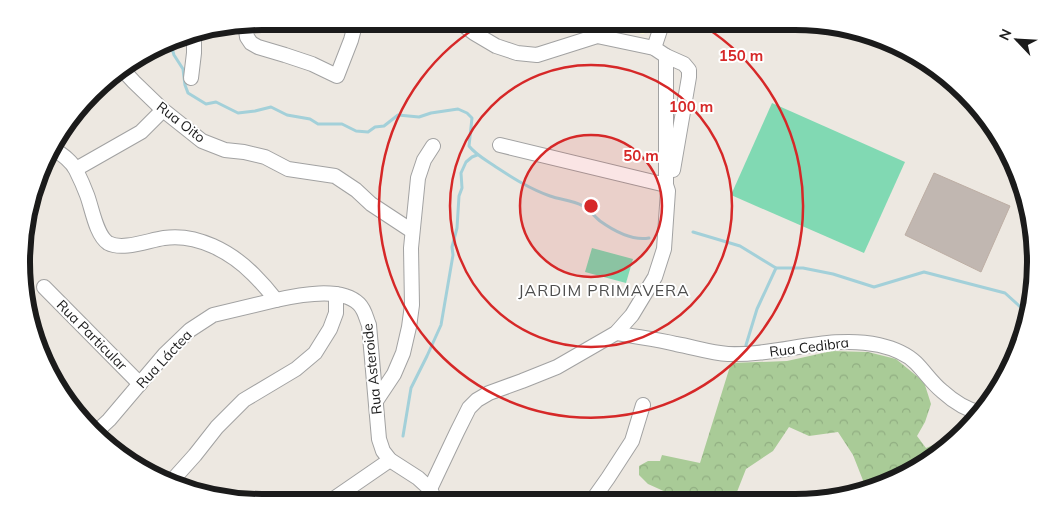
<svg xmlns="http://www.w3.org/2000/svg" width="1057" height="524" font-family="Mulish,sans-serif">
  <defs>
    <pattern id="forest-crowns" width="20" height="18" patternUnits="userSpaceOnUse" patternTransform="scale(1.25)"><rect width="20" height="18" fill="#a9cb97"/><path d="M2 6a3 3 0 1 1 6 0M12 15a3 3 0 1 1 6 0" fill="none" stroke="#91ae82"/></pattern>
  </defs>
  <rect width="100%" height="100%" fill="#ede8e1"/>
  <polygon fill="#fdfcd9" points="604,21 656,21 652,30 643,34 604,24"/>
  <polygon fill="url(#forest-crowns)" points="832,351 868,352 896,359 924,382 931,404 925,422 917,436 926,448 940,442 951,444 942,453 887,484 869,489 866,488 853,455 838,432 809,436 789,427 773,451 746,469 735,497 736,501 667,501 668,493 648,484 639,475 639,466 648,461 660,461 662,455 700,463 731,363 787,361"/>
  <g fill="#81d9b3">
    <polygon points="772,103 905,162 864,253 731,195"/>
    <polygon points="592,248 633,259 626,283 585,272"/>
  </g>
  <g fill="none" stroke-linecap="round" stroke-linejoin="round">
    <g stroke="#a3d0d9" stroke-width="3">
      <path d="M170 42 174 55 183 69 185 85 188 93 206 104 216 102 238 113 255 111 271 107 287 115 310 119 318 124H342L356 131 368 132 375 127 384 126 398 115 419 117 431 113 458 109 467 113 472 118 469 146C476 155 486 160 496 167 513 178 530 189 550 196 561 200 572 200 583 206 589 209 594 216 600 221 614 231 632 241 649 238"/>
      <polyline points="693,232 740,246 776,268 803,268 833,274 874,287 924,272 1005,293 1026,312"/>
      <polyline points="746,345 757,309 776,268"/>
      <polyline points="403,436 411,388 427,356 441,325 453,255 452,247 457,228 459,196 462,188 461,173 466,162 472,157 477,155"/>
    </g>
  </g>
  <polygon fill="#c1b7b1" stroke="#bdaea4" points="934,173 1010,206 981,272 905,235"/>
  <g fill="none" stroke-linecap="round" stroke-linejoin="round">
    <g stroke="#a2a2a2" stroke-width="16">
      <g id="minor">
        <polyline points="458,21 474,33 496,46 517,53 537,55 597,36 654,48 666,56 684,64 689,70 689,77 673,170"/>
        <polyline points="595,21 597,36"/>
        <polyline points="248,24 246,30 247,37 251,43 258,47 285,55 312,64 337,76 351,40 356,21"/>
        <polyline points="654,48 663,21"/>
        <polyline points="121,68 134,82 163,110 202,141 225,150 244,152 265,157 288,169 335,176 356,190 371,204 412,231"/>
        <polyline points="191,78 194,53 194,32"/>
        <polyline points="500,145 666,185"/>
        <path d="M51 147C61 154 71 160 76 170 80 178 84 187 87 195 92 208 96 235 108 243 123 251 149 240 164 238 197 233 231 252 253 274 261 282 269 291 276 300 298 295 341 286 359 304 365 310 366 318 369 325L379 439 383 451 390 460 418 478 430 489 436 502"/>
        <polyline points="76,169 141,132 163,110"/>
        <polyline points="44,287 140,384"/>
        <path d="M616 333C636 337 656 339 676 344 693 347 711 353 728 354 779 356 829 334 879 345 892 348 907 354 916 363 925 372 932 383 942 391 953 401 967 410 981 413"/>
        <polyline points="376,401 394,374 403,353 409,327 412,305 411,248 418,178 424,160 433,146"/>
        <polyline points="94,434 109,420 165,354 190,330 213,315 276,300"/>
        <polyline points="169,484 195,455 217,427 244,400 296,369 315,353 330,329 336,313 336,294"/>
        <polyline points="430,489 457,432 469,408 477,400 489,393 522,381 557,367 616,333 632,315 655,277 664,249 668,191 666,185 666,56"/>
        <polyline points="329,502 390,460"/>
        <polyline points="591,502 608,478 632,441 643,405"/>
      </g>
    </g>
    <use href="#minor" stroke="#fff" stroke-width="14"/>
  </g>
  <circle cx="591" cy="206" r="71" fill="#d62828" fill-opacity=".12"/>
  <g fill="none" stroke="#d62828" stroke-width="2.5">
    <circle cx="591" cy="206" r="71"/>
    <circle cx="591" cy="206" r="141"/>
    <path d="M695 21A212 212 0 1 1 487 21"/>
  </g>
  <g text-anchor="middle" stroke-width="4" stroke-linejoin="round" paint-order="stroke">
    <g font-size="14" fill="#1b1b1b" stroke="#fff">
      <text transform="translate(181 122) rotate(38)" y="5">Rua Oito</text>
      <text transform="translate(92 335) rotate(45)" y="5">Rua Particular</text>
      <text transform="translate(809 347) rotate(-7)" y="5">Rua Cedibra</text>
      <text transform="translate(164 359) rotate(-47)" y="5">Rua Láctea</text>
      <text transform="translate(372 369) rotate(-96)" y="5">Rua Asteroide</text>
    </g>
    <g font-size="16" letter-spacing="1" fill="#4e4e4e" stroke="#fff">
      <text x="604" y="296">JARDIM PRIMAVERA</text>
    </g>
  </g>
  <path d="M0 0H1057V524H0ZM262 30H795A232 232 0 0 1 1027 262V262A232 232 0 0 1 795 494H262A232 232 0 0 1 30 262V262A232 232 0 0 1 262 30Z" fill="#fff" fill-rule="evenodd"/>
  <path fill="none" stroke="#1b1b1b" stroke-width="6" d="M262 30H795A232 232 0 0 1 1027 262V262A232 232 0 0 1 795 494H262A232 232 0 0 1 30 262V262A232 232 0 0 1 262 30Z"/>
  <circle cx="591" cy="206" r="8" fill="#d62828" stroke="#fff" stroke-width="2.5"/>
  <g font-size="15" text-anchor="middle" font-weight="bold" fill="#d62828" stroke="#fff" stroke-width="4" stroke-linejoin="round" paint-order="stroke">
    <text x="741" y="61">150 m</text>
    <text x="691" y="112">100 m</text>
    <text x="641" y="161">50 m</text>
  </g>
  <g transform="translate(1017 40) rotate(295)" stroke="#ffffff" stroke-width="4" paint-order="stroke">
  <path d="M0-4L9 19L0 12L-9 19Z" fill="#1b1b1b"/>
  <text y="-8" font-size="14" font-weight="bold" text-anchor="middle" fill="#1b1b1b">N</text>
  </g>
</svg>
